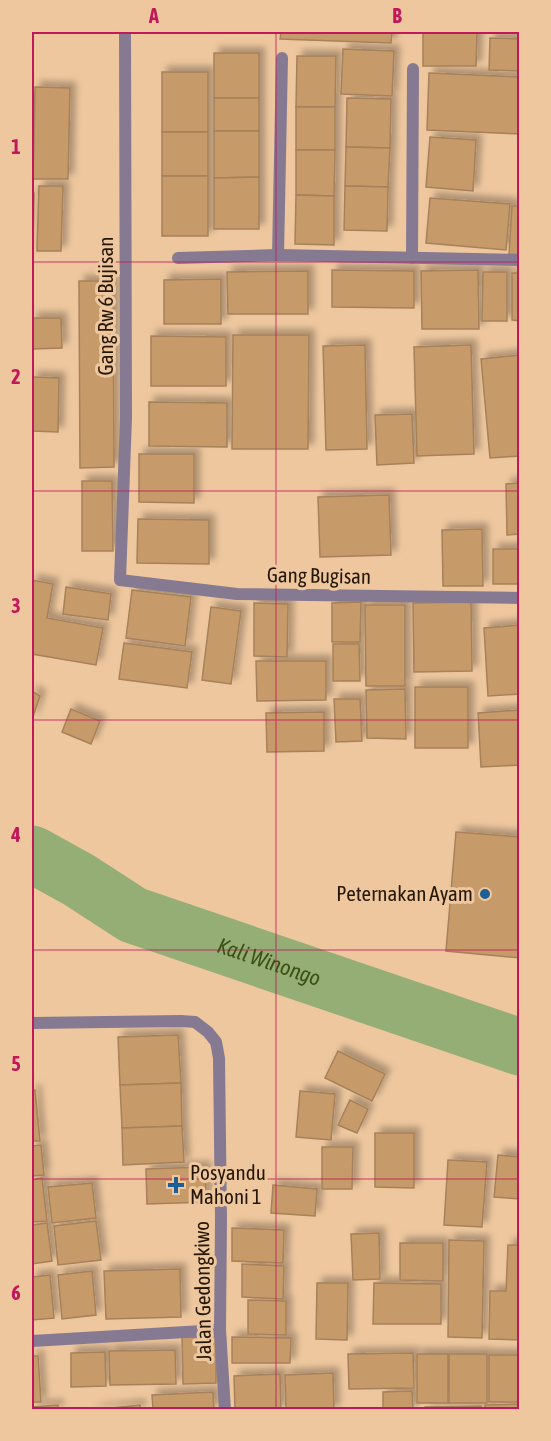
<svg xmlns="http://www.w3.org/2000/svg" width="551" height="1441" font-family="'Asap Condensed',sans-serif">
  <defs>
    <filter id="shadow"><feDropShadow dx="5.5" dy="-5.5" stdDeviation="3" flood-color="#0004"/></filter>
  </defs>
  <rect width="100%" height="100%" fill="#eec79e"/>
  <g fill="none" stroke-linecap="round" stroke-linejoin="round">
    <path stroke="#95ae75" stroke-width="57" id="s1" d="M32 854 79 880 133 915 520 1047"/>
  </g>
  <g fill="#c79a6a" stroke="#a6815b" stroke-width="1.5" filter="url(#shadow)">
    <polygon points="281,32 392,32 391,43 280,39"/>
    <polygon points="423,32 477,32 476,66 423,66"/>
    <polygon points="490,38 520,39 520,71 489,70"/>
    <polygon points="343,49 394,51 392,96 341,94"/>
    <rect x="214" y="53" width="45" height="45"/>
    <polygon points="297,56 336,56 335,107 296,107"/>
    <rect x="162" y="72" width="46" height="60"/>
    <polygon points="429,73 520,77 520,134 427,130"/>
    <polygon points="35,87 70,88 68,179 33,179"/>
    <rect x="214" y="98" width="45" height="33"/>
    <polygon points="347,98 391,99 390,148 346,147"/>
    <rect x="296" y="107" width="39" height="43"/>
    <polygon points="214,131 259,131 259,177 214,178"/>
    <rect x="162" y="132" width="46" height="44"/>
    <polygon points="430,137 476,140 473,191 426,187"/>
    <polygon points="346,147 390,148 388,187 345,186"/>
    <polygon points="296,150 335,150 334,196 296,195"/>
    <rect x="162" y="176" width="46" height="60"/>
    <polygon points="259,177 259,229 214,229 214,178"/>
    <polygon points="39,186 63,186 61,251 37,251"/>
    <polygon points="345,186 388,187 387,231 344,230"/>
    <polygon points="32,193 34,193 33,254 32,253"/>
    <polygon points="296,195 334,196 334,245 295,244"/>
    <polygon points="430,198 510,204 506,250 426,243"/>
    <polygon points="512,206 520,206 520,255 509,254"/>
    <polygon points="332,270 414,271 414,308 332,307"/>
    <polygon points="478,270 479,329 422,329 421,271"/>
    <polygon points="308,271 308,314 228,314 227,272"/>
    <polygon points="483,272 507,272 507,321 482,321"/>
    <polygon points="512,273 520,273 520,321 512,320"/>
    <polygon points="221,279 221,324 164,324 164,280"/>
    <polygon points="79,281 113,281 114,467 80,468"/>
    <polygon points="32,318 61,318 62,348 32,349"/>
    <polygon points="233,335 309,335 308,449 232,449"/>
    <polygon points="151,336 226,337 226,386 151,386"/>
    <polygon points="365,345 367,449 326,450 323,346"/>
    <polygon points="471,345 474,454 417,456 414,347"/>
    <polygon points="520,355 520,456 490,458 481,359"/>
    <polygon points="32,377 59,378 58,432 32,431"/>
    <polygon points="149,402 227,403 227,447 149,446"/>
    <polygon points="412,414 414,463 377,465 375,415"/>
    <polygon points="139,454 194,454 194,503 139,502"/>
    <polygon points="82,481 112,481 113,551 82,551"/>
    <polygon points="520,483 520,534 507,535 506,484"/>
    <polygon points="389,495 391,555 320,557 318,497"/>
    <polygon points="138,519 209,520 209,564 137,563"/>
    <polygon points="482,529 483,586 443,586 442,530"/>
    <rect x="493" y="549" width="27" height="35"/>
    <polygon points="32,580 53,584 47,618 103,628 96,665 32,654"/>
    <polygon points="66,587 111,594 108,620 63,614"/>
    <polygon points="132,590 191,597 185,646 126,638"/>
    <polygon points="361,602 360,642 332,642 332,603"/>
    <polygon points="471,602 472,671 414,672 413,603"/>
    <polygon points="254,603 288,604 287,657 254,656"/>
    <polygon points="365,605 405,605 405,686 366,686"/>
    <polygon points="211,607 241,611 231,684 202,680"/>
    <polygon points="520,625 520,694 488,696 484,628"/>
    <polygon points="124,643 192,652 187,688 119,679"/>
    <polygon points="333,644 359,644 360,681 333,681"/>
    <polygon points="256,661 326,661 326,700 257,701"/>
    <rect x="415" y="687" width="53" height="61"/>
    <polygon points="405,689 406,739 367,738 366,690"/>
    <polygon points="32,691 40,696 32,720"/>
    <polygon points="334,699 360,699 362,741 336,742"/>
    <polygon points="71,709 100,721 91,744 62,732"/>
    <polygon points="520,710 520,765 481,767 478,713"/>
    <polygon points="324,712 324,751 267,752 266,713"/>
    <polygon points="456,832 520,837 520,958 446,951"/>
    <polygon points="178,1035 181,1083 120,1085 118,1037"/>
    <polygon points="338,1051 385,1074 372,1101 325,1078"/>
    <polygon points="181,1083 182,1126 122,1128 120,1085"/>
    <polygon points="35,1090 40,1141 32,1141 32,1091"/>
    <polygon points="300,1091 335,1094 331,1140 296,1137"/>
    <polygon points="350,1100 368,1109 357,1133 338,1125"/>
    <polygon points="182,1126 184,1162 123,1165 122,1128"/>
    <polygon points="375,1133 414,1133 414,1188 375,1187"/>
    <polygon points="41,1145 44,1175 32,1176 32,1146"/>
    <polygon points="322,1147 353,1147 352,1189 322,1189"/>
    <polygon points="498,1155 520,1157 520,1199 494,1197"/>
    <polygon points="448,1160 487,1162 482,1227 444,1225"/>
    <polygon points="205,1167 206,1202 147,1204 146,1169"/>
    <polygon points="42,1178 47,1221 32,1222 32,1180"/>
    <polygon points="92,1183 96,1218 52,1223 48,1187"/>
    <polygon points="273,1185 317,1189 315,1216 271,1213"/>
    <polygon points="96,1221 101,1260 58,1265 54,1226"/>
    <polygon points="47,1223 52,1261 32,1264 32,1225"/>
    <polygon points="232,1228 284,1230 283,1263 232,1261"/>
    <polygon points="379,1233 380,1279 353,1280 351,1234"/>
    <polygon points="449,1240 484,1241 482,1338 448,1337"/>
    <polygon points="400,1243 443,1243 443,1281 400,1280"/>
    <polygon points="508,1245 520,1245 520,1340 489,1339 490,1291 506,1291"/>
    <polygon points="242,1264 284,1266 283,1299 242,1297"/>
    <polygon points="180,1269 181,1317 106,1319 104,1271"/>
    <polygon points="92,1271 96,1315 62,1319 58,1275"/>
    <polygon points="50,1275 54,1318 32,1320 32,1277"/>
    <polygon points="317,1283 348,1283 347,1340 316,1339"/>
    <polygon points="374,1283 441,1284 441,1324 373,1324"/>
    <polygon points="248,1300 286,1301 286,1335 248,1334"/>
    <polygon points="182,1337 216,1337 216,1383 183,1384"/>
    <polygon points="232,1337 291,1338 290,1363 232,1363"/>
    <polygon points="175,1350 176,1384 110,1385 109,1351"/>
    <polygon points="105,1352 106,1386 71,1387 71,1353"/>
    <polygon points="413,1353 414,1388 349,1389 348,1354"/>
    <rect x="417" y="1354" width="31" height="49"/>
    <rect x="449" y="1354" width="38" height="49"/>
    <rect x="489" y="1355" width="31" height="47"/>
    <polygon points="32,1356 38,1356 41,1402 32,1402"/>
    <polygon points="333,1373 334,1410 286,1410 285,1375"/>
    <polygon points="280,1374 281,1410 235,1410 234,1376"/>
    <polygon points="412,1391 413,1410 383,1410 383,1392"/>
    <polygon points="213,1392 214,1410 153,1410 152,1395"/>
    <polygon points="520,1404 520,1410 485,1410 485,1405"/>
    <polygon points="58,1405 58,1410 32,1410 32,1407"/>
    <polygon points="140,1405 141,1410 91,1410"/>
    <polygon points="481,1406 482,1410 425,1410 425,1407"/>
  </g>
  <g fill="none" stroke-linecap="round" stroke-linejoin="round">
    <g stroke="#867a92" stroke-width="12">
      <polyline points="125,32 126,418 120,580 237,594 520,598"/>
      <polyline points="278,255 282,58"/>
      <polyline points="178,258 278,255 520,260"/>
      <polyline points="412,258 413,69"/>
      <polyline points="32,1023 181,1021 195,1022 208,1032 216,1042 219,1058 221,1220 220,1330 225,1410"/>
      <polyline points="32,1341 220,1330"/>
    </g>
  </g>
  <path fill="none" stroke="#c2185b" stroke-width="1.5" stroke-opacity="0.55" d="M276 32V1410M32 262H520M32 491H520M32 720H520M32 950H520M32 1179H520"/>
  <g fill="#1d5f95" stroke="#eec79e" stroke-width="2">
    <circle cx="485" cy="894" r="6"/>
    <path d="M173 1176h6v6h6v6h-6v6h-6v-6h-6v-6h6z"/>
  </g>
  <g text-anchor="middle" stroke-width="6" stroke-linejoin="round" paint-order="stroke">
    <g font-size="21" fill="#251707" stroke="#eec79e">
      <text transform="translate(106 306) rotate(-90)" y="7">Gang Rw 6 Bujisan</text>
      <text transform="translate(319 576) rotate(1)" y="7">Gang Bugisan</text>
      <text transform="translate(203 1291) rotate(-91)" y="7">Jalan Gedongkiwo</text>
    </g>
    <g font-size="21" fill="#251707" stroke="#eec79e" text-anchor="end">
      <text x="473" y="901">Peternakan Ayam</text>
      <text x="190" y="1180" text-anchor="start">Posyandu<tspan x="190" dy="24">Mahoni 1</tspan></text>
    </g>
    <g font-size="22" font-style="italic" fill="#3b5214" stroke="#eec79e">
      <text dy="8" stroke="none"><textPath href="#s1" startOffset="262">Kali Winongo</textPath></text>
    </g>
  </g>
  <rect width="551" height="1441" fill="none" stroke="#eec79e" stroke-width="66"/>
  <rect x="33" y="33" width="485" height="1375" fill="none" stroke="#c2185b" stroke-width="2"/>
  <g font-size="20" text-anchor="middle" font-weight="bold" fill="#c2185b">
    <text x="154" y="23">A</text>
    <text x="397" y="23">B</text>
    <text x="16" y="154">1</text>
    <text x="16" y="384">2</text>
    <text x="16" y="613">3</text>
    <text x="16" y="842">4</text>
    <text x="16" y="1071">5</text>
    <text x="16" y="1300">6</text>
  </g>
</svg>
